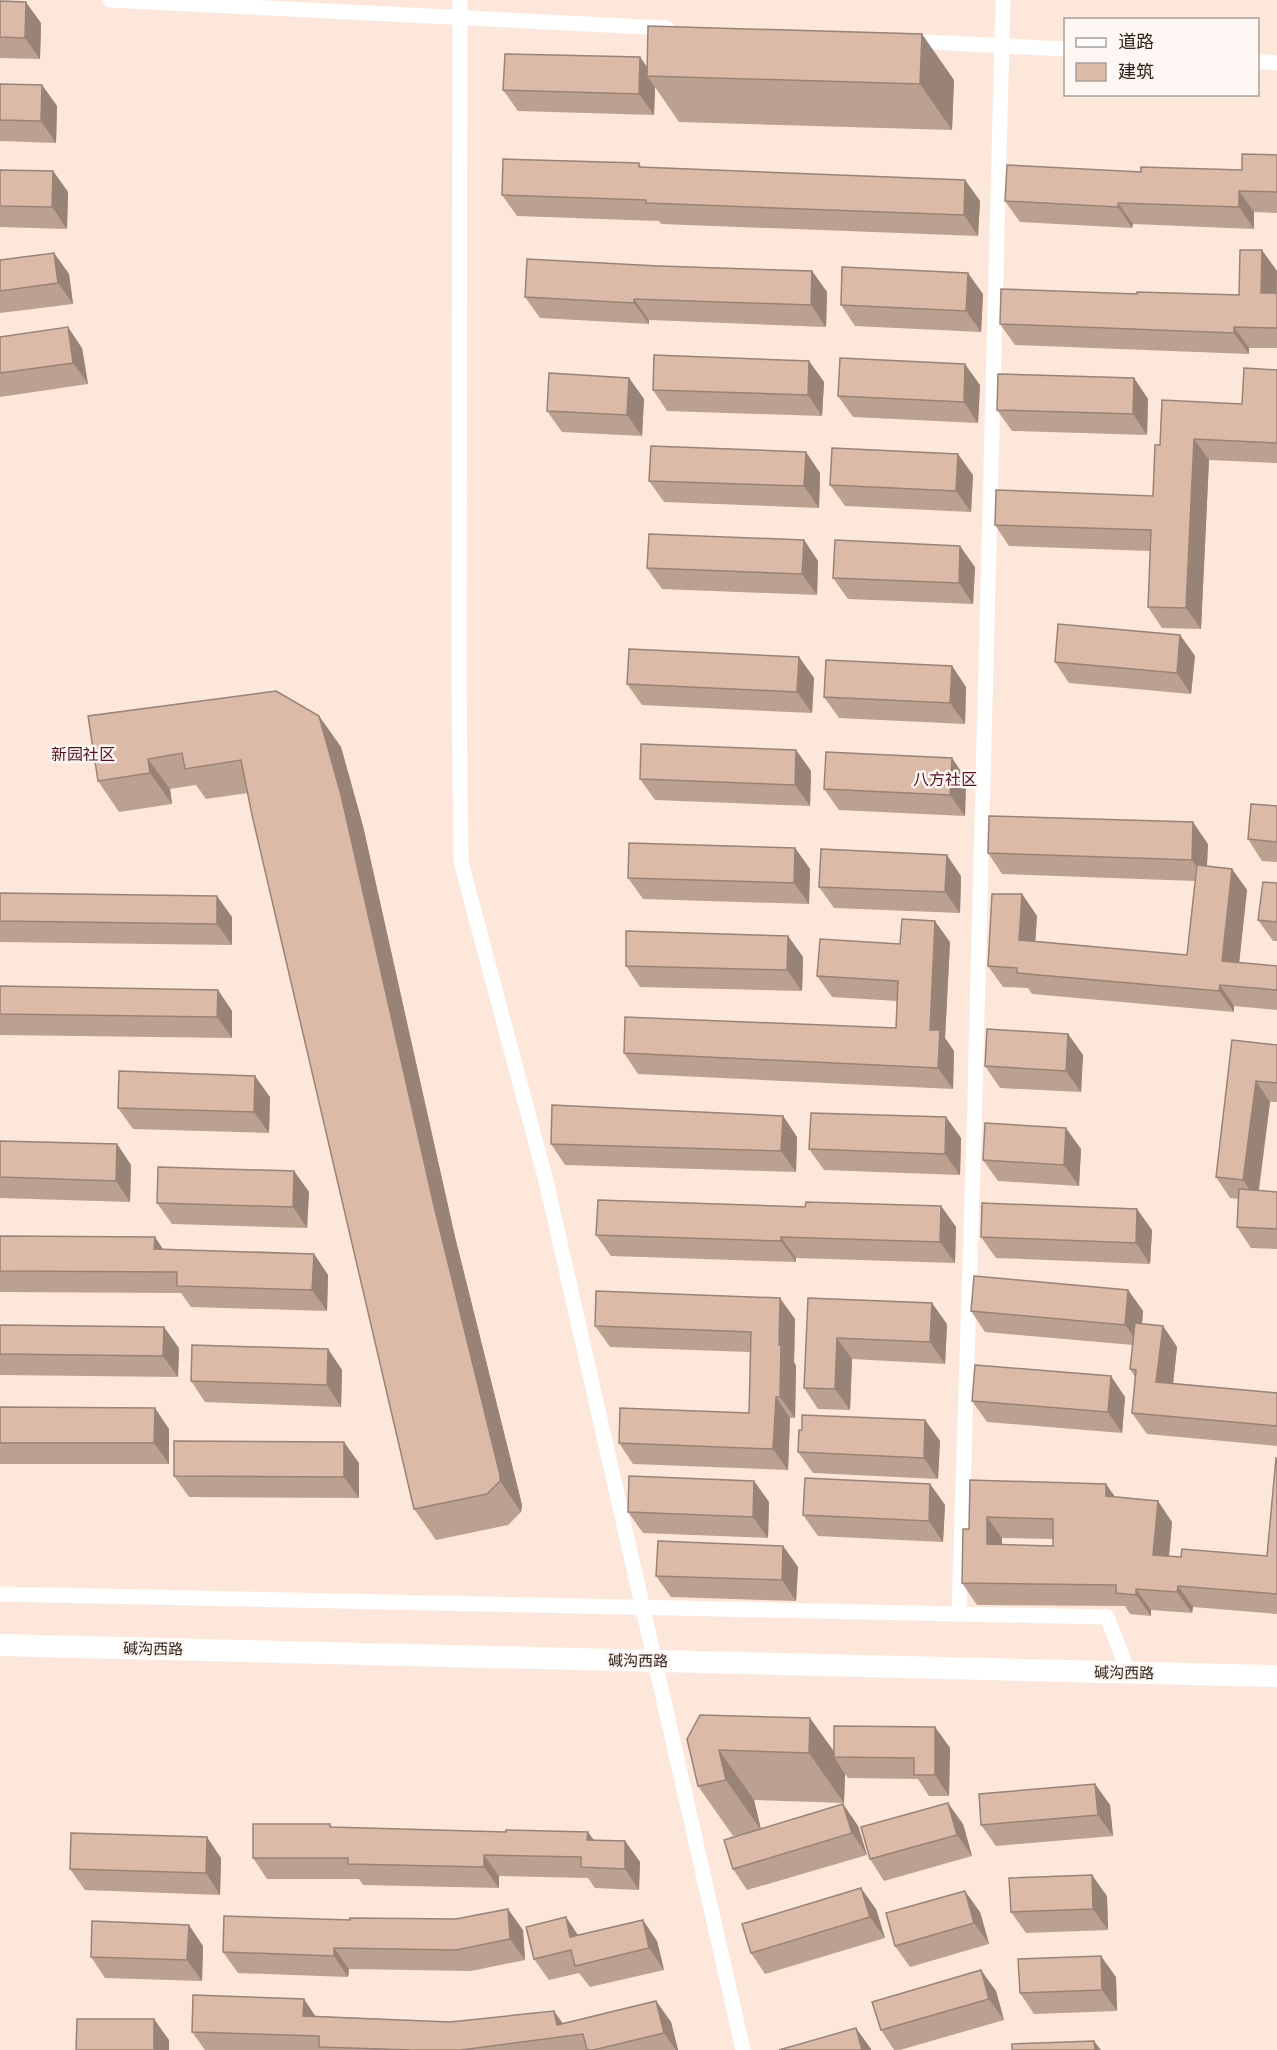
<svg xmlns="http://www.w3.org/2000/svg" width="1277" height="2050" font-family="Poppins,'Noto Sans SC',sans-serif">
  <rect width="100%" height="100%" fill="#fce7da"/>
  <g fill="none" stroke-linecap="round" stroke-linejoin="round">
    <g stroke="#fff" stroke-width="15">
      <polyline points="110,0 667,28"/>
      <polyline points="460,0 459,684 461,862 546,1181 743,2050"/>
      <polyline points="907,41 1066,49"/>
      <polyline points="1258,61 1277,63"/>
      <polyline points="0,1594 1107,1617 1129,1673"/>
      <polyline points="959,1614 974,1133 1003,0"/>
    </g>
    <polyline stroke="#fff" stroke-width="22" points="0,1645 1277,1676"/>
  </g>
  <g fill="#bca190" fill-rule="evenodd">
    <polygon points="0,1 41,23 40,59 0,58"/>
    <polygon points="640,57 647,67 954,80 952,130 679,122 655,87 654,115 518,111 503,90"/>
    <polygon points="0,84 42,85 57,106 56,143 0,141"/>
    <polygon points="1277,155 1277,213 1254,212 1254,229 1133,224 1132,228 1020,222 1005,201 1141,172 1242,170"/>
    <polygon points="639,163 642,168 965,180 980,201 978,236 661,224 659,221 517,216 502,195"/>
    <polygon points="0,170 53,171 68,192 67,229 0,227"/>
    <polygon points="54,253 69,274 73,304 0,313 0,260"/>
    <polygon points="658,266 812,271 827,292 826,327 649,320 649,324 540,318 525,297"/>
    <polygon points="1277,271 1277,348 1249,348 1249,354 1015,345 1000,324 1137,294 1239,295"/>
    <polygon points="983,294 981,332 855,326 841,305"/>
    <polygon points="0,337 82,348 88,384 0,397"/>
    <polygon points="809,361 824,382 822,416 667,411 653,390"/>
    <polygon points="1277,370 1277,463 1209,460 1201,629 1162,628 1148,607 1150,551 1009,546 995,525 1153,496 1160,445 1242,404"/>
    <polygon points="629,378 644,399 642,436 562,432 547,411"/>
    <polygon points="1134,378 1148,399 1147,435 1012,431 997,410"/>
    <polygon points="980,385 978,423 853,417 838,396"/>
    <polygon points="806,452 820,473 819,508 664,502 649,481"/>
    <polygon points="973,475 971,512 845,506 830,485"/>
    <polygon points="804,540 818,561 817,595 662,589 647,568"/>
    <polygon points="975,567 973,604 848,599 833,578"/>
    <polygon points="1180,635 1195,656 1191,694 1069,683 1055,662"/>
    <polygon points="799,657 814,678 812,713 642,705 627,684"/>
    <polygon points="952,666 966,687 965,724 839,718 824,697"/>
    <polygon points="88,716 319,716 341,747 363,826 455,1237 522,1505 521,1512 508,1525 436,1540 414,1509 248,793 206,799 196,785 170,789 172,804 119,812 98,781"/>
    <polygon points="796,750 811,771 810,806 655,800 640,779"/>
    <polygon points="952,758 966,779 965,816 839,810 824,789"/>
    <polygon points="1277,806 1277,862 1262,861 1248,839"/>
    <polygon points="1208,844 1207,866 1232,869 1247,890 1239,963 1277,966 1277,1010 1234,1006 1234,1012 1032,994 1028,988 1003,987 988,966 1022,894 1037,916 1035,941 1187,955 1195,881 1002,874 988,853"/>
    <polygon points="795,848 810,869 809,904 643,899 628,878"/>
    <polygon points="961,876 960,913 834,908 819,887"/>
    <polygon points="1277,883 1277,941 1273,941 1258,920"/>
    <polygon points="0,893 232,917 232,945 0,942"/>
    <polygon points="788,936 803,957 802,991 640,987 626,966"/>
    <polygon points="950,942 945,1038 954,1051 953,1089 638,1074 624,1053 896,1028 897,1001 832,997 817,976 900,944"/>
    <polygon points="0,986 218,990 232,1011 232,1038 0,1035"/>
    <polygon points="1068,1034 1083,1055 1081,1092 1000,1088 985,1066"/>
    <polygon points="1232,1040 1277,1045 1277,1102 1270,1102 1259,1191 1277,1192 1277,1249 1251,1248 1237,1227 1238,1199 1230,1198 1216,1177"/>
    <polygon points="270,1097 269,1133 133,1129 118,1108"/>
    <polygon points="783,1116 797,1137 796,1172 565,1165 551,1144"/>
    <polygon points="946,1117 961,1138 960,1175 824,1170 809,1149"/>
    <polygon points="0,1141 117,1144 131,1165 130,1202 0,1198"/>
    <polygon points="1081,1149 1079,1186 998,1181 983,1160"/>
    <polygon points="294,1171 309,1192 307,1228 172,1224 157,1203"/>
    <polygon points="941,1206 956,1227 955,1263 796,1258 796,1262 611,1256 596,1235 805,1207"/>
    <polygon points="1152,1230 1150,1264 996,1258 981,1237"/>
    <polygon points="0,1236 163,1250 314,1254 328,1275 327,1311 191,1307 181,1293 0,1292"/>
    <polygon points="1128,1290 1143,1311 1142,1324 1163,1326 1177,1347 1173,1383 1277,1393 1277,1446 1147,1434 1132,1413 1135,1377 1130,1369 1133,1345 985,1332 971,1311"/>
    <polygon points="808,1298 947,1324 945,1364 852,1359 850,1410 818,1409 804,1388"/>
    <polygon points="795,1319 794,1362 796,1366 795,1418 790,1418 788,1470 633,1464 619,1443 749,1413 750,1352 610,1347 595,1326"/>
    <polygon points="0,1325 179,1348 178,1377 0,1375"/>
    <polygon points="328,1349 342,1370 341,1407 205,1402 191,1381"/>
    <polygon points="1125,1397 1122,1433 987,1422 972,1401"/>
    <polygon points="0,1407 169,1429 169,1464 0,1464"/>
    <polygon points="925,1420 940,1441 938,1479 813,1473 798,1452"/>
    <path d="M1277 1458V1614L1193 1607 1192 1613 1151 1610V1616L1130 1614 1125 1606 977 1605 962 1583 969 1529 970 1480 1116 1497 1172 1522 1169 1556 1181 1557 1267 1556ZM1002 1538 1053 1539V1546L1002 1545Z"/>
    <polygon points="359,1463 359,1498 189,1497 174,1476"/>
    <polygon points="754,1481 769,1502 768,1538 643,1533 628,1512"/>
    <polygon points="930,1484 945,1505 943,1542 818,1536 803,1515"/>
    <polygon points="783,1546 798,1567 796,1601 671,1597 656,1576"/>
    <polygon points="935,1727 950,1748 949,1796 929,1796 918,1779 848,1778 845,1774 844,1803 754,1800 761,1829 843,1804 858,1826 867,1855 747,1890 733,1869 744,1834 733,1836 698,1786 687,1739 834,1751"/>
    <polygon points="1095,1784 1110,1805 1113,1836 996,1846 981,1825"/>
    <polygon points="330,1824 332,1827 506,1832 588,1832 594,1840 625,1841 640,1862 639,1890 595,1888 588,1878 499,1876 499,1888 363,1885 359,1879 267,1879 253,1858"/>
    <polygon points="963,1824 972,1856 884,1881 870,1859"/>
    <polygon points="221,1858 220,1895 85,1890 70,1869"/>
    <polygon points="1107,1896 1108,1930 1026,1933 1011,1912"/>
    <polygon points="876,1909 885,1938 765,1974 751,1953"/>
    <polygon points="980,1912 989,1944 910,1967 895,1946"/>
    <polygon points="456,1919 523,1930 525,1960 471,1971 349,1969 348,1977 238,1973 223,1952 350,1920"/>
    <polygon points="578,1935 657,1941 664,1970 590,1987 579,1973 549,1980 534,1959"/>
    <polygon points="203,1946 202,1981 105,1978 91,1957"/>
    <polygon points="1116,1977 1117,2011 1034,2014 1020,1993"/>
    <polygon points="996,1991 1004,2020 900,2050 894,2050 881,2030"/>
    <polygon points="656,2001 671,2022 678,2050 205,2050 192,2032 316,2016 450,2022 563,2024"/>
  </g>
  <g fill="#998376">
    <polygon points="26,2 41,23 40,59 25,38"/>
    <polygon points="922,34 954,80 952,130 920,84"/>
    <polygon points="640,57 653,76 647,76 655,87 654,115 639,94"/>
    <polygon points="42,85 57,106 56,143 41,121"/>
    <polygon points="53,171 68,192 67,229 52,207"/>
    <polygon points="965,180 980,201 978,236 964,215"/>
    <polygon points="1239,191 1254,212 1254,229 1239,207"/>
    <polygon points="1118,203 1133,224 1132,228 1118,207"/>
    <polygon points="1262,250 1277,271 1276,314 1261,293"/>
    <polygon points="54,253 69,274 73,304 58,283"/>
    <polygon points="812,271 827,292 826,327 811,305"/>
    <polygon points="968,273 983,294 981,332 966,311"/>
    <polygon points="634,299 649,320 649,324 634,303"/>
    <polygon points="68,327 82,348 88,384 73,363"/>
    <polygon points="1234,327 1249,348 1249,354 1234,333"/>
    <polygon points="809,361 824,382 822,416 808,395"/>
    <polygon points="965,364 980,385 978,423 964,402"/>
    <polygon points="629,378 644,399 642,436 627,415"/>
    <polygon points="1134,378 1148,399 1147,435 1133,414"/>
    <polygon points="1194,439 1209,460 1201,629 1186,608"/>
    <polygon points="806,452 820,473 819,508 804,486"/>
    <polygon points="958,454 973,475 971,512 956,491"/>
    <polygon points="804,540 818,561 817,595 802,574"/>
    <polygon points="960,546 975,567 973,604 959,583"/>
    <polygon points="1180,635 1195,656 1191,694 1177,673"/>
    <polygon points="799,657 814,678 812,713 797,692"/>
    <polygon points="952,666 966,687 965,724 950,703"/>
    <polygon points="319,716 341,747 363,826 455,1237 522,1505 521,1512 500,1481 434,1206"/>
    <polygon points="796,750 811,771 810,806 795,785"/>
    <polygon points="952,758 966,779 965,816 950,795"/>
    <polygon points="148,759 170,789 172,804 150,773"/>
    <polygon points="1193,822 1208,844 1206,881 1192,860"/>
    <polygon points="795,848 810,869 809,904 794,883"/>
    <polygon points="947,855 961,876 960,913 945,892"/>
    <polygon points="1232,869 1247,890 1237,982 1222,961"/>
    <polygon points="1022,894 1037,916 1034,961 1019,940"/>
    <polygon points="217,896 232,917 232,945 217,924"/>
    <polygon points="935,921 950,942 945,1038 954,1051 953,1089 938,1068 930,1030"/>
    <polygon points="788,936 803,957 802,991 787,970"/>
    <polygon points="1220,985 1234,1006 1234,1012 1219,991"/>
    <polygon points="218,990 232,1011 232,1038 217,1017"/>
    <polygon points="1068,1034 1083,1055 1081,1092 1066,1071"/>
    <polygon points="255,1076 270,1097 269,1133 254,1112"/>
    <polygon points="1256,1081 1270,1102 1257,1201 1243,1180"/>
    <polygon points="783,1116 797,1137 796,1172 781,1151"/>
    <polygon points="946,1117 961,1138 960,1175 945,1154"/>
    <polygon points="1066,1128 1081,1149 1079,1186 1064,1165"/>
    <polygon points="117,1144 131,1165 130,1202 116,1181"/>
    <polygon points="294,1171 309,1192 307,1228 293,1207"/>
    <polygon points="941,1206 956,1227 955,1263 940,1242"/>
    <polygon points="1137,1209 1152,1230 1150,1264 1136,1243"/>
    <polygon points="155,1237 169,1258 154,1249"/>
    <polygon points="781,1237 796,1258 796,1262 781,1241"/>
    <polygon points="314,1254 328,1275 327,1311 312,1290"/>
    <polygon points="1128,1290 1143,1311 1140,1346 1125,1325"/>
    <polygon points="780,1298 795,1319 794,1362 796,1366 795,1418 780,1397 779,1345"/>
    <polygon points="932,1303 947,1324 945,1364 930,1342"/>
    <polygon points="1163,1326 1177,1347 1171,1403 1156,1382"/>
    <polygon points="164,1327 179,1348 178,1377 163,1356"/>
    <polygon points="837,1338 852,1359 850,1410 835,1389"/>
    <polygon points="328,1349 342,1370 341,1407 327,1385"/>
    <polygon points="1111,1376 1125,1397 1122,1433 1108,1412"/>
    <polygon points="776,1397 790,1418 788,1470 773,1449"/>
    <polygon points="155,1408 169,1429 169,1464 154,1443"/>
    <polygon points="925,1420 940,1441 938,1479 924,1458"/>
    <polygon points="344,1442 359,1463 359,1498 344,1477"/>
    <polygon points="754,1481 769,1502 768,1538 753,1517"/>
    <polygon points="930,1484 945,1505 943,1542 929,1521"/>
    <polygon points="1106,1484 1121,1505 1106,1496"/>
    <polygon points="1158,1501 1172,1522 1167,1576 1153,1555"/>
    <polygon points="987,1517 1002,1538 1002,1565 987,1544"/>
    <polygon points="783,1546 798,1567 796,1601 782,1580"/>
    <polygon points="1178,1586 1193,1607 1192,1613 1177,1592"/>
    <polygon points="1136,1589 1151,1610 1151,1616 1136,1595"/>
    <polygon points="810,1718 838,1757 834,1757 845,1774 844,1803 809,1753"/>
    <polygon points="935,1727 950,1748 949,1796 935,1775"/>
    <polygon points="719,1750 754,1800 761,1830 726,1780"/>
    <polygon points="1095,1784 1110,1805 1113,1836 1098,1815"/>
    <polygon points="948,1803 963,1824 972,1856 957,1835"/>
    <polygon points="843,1804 858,1826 867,1855 852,1833"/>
    <polygon points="588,1832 602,1853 587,1840"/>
    <polygon points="207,1837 221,1858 220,1895 206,1873"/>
    <polygon points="625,1841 640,1862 639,1890 625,1869"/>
    <polygon points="484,1855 499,1876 499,1888 484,1867"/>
    <polygon points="1092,1875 1107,1896 1108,1930 1093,1909"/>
    <polygon points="861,1888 876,1909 885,1938 870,1917"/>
    <polygon points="965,1891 980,1912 989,1944 974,1923"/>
    <polygon points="508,1909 523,1930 525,1960 510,1939"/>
    <polygon points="566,1917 580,1938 570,1937"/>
    <polygon points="643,1920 657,1941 664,1970 649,1948"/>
    <polygon points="189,1925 203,1946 202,1981 187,1960"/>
    <polygon points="334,1948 349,1969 348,1977 334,1956"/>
    <polygon points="1101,1956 1116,1977 1117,2011 1102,1990"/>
    <polygon points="981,1970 996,1991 1004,2020 989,1999"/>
    <polygon points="304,1999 318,2020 318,2037 303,2016"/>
    <polygon points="656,2001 671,2022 678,2050 676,2050 664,2033"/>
    <polygon points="554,2011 569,2032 557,2025"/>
    <polygon points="154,2019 169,2040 169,2050 154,2050"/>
    <polygon points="856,2028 871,2049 871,2050 862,2050"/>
    <polygon points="1094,2041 1101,2050 1095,2050"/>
  </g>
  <g fill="#dbbba8" stroke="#998376" stroke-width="1.5" fill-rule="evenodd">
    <polygon points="0,1 26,2 25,38 0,37"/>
    <polygon points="648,26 922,34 920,84 647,76"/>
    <polygon points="505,54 640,57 639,94 503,90"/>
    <polygon points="0,84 42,85 41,121 0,120"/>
    <polygon points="1242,154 1277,155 1277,192 1239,191 1239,207 1118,203 1118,207 1005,201 1007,165 1141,172 1141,167 1242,170"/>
    <polygon points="503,159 639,163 639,167 965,180 964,215 646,203 646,200 502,195"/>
    <polygon points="0,170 53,171 52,207 0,206"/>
    <polygon points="1240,250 1262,250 1261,293 1277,293 1277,328 1234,327 1234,333 1000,324 1001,289 1137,294 1137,292 1239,295"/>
    <polygon points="54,253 58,283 0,291 0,260"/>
    <polygon points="527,259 658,266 812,271 811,305 634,299 634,303 525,297"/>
    <polygon points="842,267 968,273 966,311 841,305"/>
    <polygon points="68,327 73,363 0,373 0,337"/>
    <polygon points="654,355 809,361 808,395 653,390"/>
    <polygon points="840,358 965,364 964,402 838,396"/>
    <polygon points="1244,368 1277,370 1277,443 1194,439 1186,608 1148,607 1151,530 995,525 996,490 1153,496 1155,445 1160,445 1162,400 1242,404"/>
    <polygon points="549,373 629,378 627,415 547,411"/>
    <polygon points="998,374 1134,378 1133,414 997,410"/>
    <polygon points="651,446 806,452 804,486 649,481"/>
    <polygon points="832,448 958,454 956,491 830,485"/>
    <polygon points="649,534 804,540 802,574 647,568"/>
    <polygon points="835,540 960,546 959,583 833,578"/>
    <polygon points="1058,624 1180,635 1177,673 1055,662"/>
    <polygon points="629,649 799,657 797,692 627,684"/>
    <polygon points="826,660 952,666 950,703 824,697"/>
    <polygon points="276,691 319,716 341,795 434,1206 500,1475 500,1481 487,1494 414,1509 252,815 241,760 185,769 182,753 148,759 150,773 98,781 88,716"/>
    <polygon points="641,744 796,750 795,785 640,779"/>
    <polygon points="826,752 952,758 950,795 824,789"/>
    <polygon points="1251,804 1277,806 1277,842 1248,839"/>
    <polygon points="989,816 1193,822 1192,860 988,853"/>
    <polygon points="629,843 795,848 794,883 628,878"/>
    <polygon points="821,849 947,855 945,892 819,887"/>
    <polygon points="1197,865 1232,869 1222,961 1277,966 1277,990 1220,985 1219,991 1017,973 1017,968 988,966 992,894 1022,894 1019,940 1187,955"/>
    <polygon points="1263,882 1277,883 1277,922 1258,920"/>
    <polygon points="0,893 217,896 217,924 0,921"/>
    <polygon points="902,919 935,921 930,1030 940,1030 938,1068 624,1053 625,1017 896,1028 898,981 817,976 820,939 900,944"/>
    <polygon points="626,931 788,936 787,970 626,966"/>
    <polygon points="0,986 218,990 217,1017 0,1014"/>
    <polygon points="987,1029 1068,1034 1066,1071 985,1066"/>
    <polygon points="1232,1040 1277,1045 1277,1083 1256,1081 1243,1180 1216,1177"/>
    <polygon points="119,1071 255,1076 254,1112 118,1108"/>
    <polygon points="552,1105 783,1116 781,1151 551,1144"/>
    <polygon points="811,1113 946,1117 945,1154 809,1149"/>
    <polygon points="985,1123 1066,1128 1064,1165 983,1160"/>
    <polygon points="0,1141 117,1144 116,1181 0,1177"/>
    <polygon points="158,1167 294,1171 293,1207 157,1203"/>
    <polygon points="1239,1189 1277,1192 1277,1229 1237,1227"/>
    <polygon points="598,1200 805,1207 806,1202 941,1206 940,1242 781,1237 781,1241 596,1235"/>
    <polygon points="982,1203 1137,1209 1136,1243 981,1237"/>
    <polygon points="0,1236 155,1237 154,1249 314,1254 312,1290 177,1286 177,1272 0,1271"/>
    <polygon points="974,1276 1128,1290 1125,1325 971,1311"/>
    <polygon points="596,1291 780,1298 779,1345 781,1345 780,1397 776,1397 773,1449 619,1443 620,1408 749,1413 751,1332 595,1326"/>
    <polygon points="808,1298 932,1303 930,1342 837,1338 835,1389 804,1388"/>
    <polygon points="1135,1323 1163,1326 1156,1382 1277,1393 1277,1426 1132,1413 1136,1370 1130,1369"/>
    <polygon points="0,1325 164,1327 163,1356 0,1354"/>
    <polygon points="192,1345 328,1349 327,1385 191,1381"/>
    <polygon points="975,1365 1111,1376 1108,1412 972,1401"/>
    <polygon points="0,1407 155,1408 154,1443 0,1443"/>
    <polygon points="802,1415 925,1420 924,1458 798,1452 799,1430 802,1430"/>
    <polygon points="174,1441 344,1442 344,1477 174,1476"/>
    <path d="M1276 1458H1277V1594L1178 1586 1177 1592 1136 1589V1595L1116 1593V1585L962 1583 963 1529H969L970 1480 1106 1484V1496L1158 1501 1153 1555 1181 1557 1182 1549 1267 1556ZM987 1517 1053 1519V1546L987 1544Z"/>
    <polygon points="629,1476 754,1481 753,1517 628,1512"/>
    <polygon points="805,1478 930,1484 929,1521 803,1515"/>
    <polygon points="658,1541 783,1546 782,1580 656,1576"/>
    <polygon points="700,1715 810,1718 809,1753 719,1750 726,1780 698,1786 687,1739"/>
    <polygon points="834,1726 935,1727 935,1775 914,1775 914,1758 834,1757"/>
    <polygon points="1095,1784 1098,1815 981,1825 979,1794"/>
    <polygon points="948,1803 957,1835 870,1859 861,1827"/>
    <polygon points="843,1804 852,1833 733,1869 724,1840"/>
    <polygon points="253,1824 330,1824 330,1827 506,1832 506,1830 588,1832 587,1840 625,1841 625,1869 581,1867 581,1857 484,1855 484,1867 348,1864 348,1858 253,1858"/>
    <polygon points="71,1833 207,1837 206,1873 70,1869"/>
    <polygon points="1092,1875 1093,1909 1011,1912 1009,1878"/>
    <polygon points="861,1888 870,1917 751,1953 742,1924"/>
    <polygon points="965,1891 974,1923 895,1946 886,1913"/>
    <polygon points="508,1909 510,1939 456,1950 334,1948 334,1956 223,1952 224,1916 350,1920 350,1918 456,1919"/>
    <polygon points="566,1917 570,1937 643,1920 649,1948 575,1966 571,1950 534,1959 526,1927"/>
    <polygon points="92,1921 189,1925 187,1960 91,1957"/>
    <polygon points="1101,1956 1102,1990 1020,1993 1018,1959"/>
    <polygon points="981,1970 989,1999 881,2030 872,2002"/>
    <polygon points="193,1995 304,1999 303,2016 450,2022 554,2011 557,2025 656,2001 664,2033 593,2050 587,2050 583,2034 461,2050 412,2050 319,2047 319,2036 192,2032"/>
    <polygon points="77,2019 154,2019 154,2050 76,2050"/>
    <polygon points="856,2028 862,2050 779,2050"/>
    <polygon points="1094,2041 1095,2050 1012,2050 1012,2044"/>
  </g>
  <g text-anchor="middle" stroke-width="5" stroke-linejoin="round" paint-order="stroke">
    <g font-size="15" fill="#2a1e16" stroke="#fff7f3">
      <text transform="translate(153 1649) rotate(1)" y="5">碱沟西路</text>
      <text transform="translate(638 1661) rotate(1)" y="5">碱沟西路</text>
      <text transform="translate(1124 1673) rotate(1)" y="5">碱沟西路</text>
    </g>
    <g font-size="16" fill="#57121f" stroke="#fff7f3">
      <text x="83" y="760">新园社区</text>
      <text x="945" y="785">八方社区</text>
    </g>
  </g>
  <rect x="1064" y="18" width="195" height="78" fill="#fff7f3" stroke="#aaa09b" stroke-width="1.5"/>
  <rect x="1076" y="38" width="30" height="9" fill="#ffffff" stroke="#aaa09b" stroke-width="1.5"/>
  <text x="1118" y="48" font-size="18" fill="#2a1e16">道路</text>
  <rect x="1076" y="63" width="30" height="18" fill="#dbbba8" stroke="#aaa09b" stroke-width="1.5"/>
  <text x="1118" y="78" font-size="18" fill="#2a1e16">建筑</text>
</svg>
